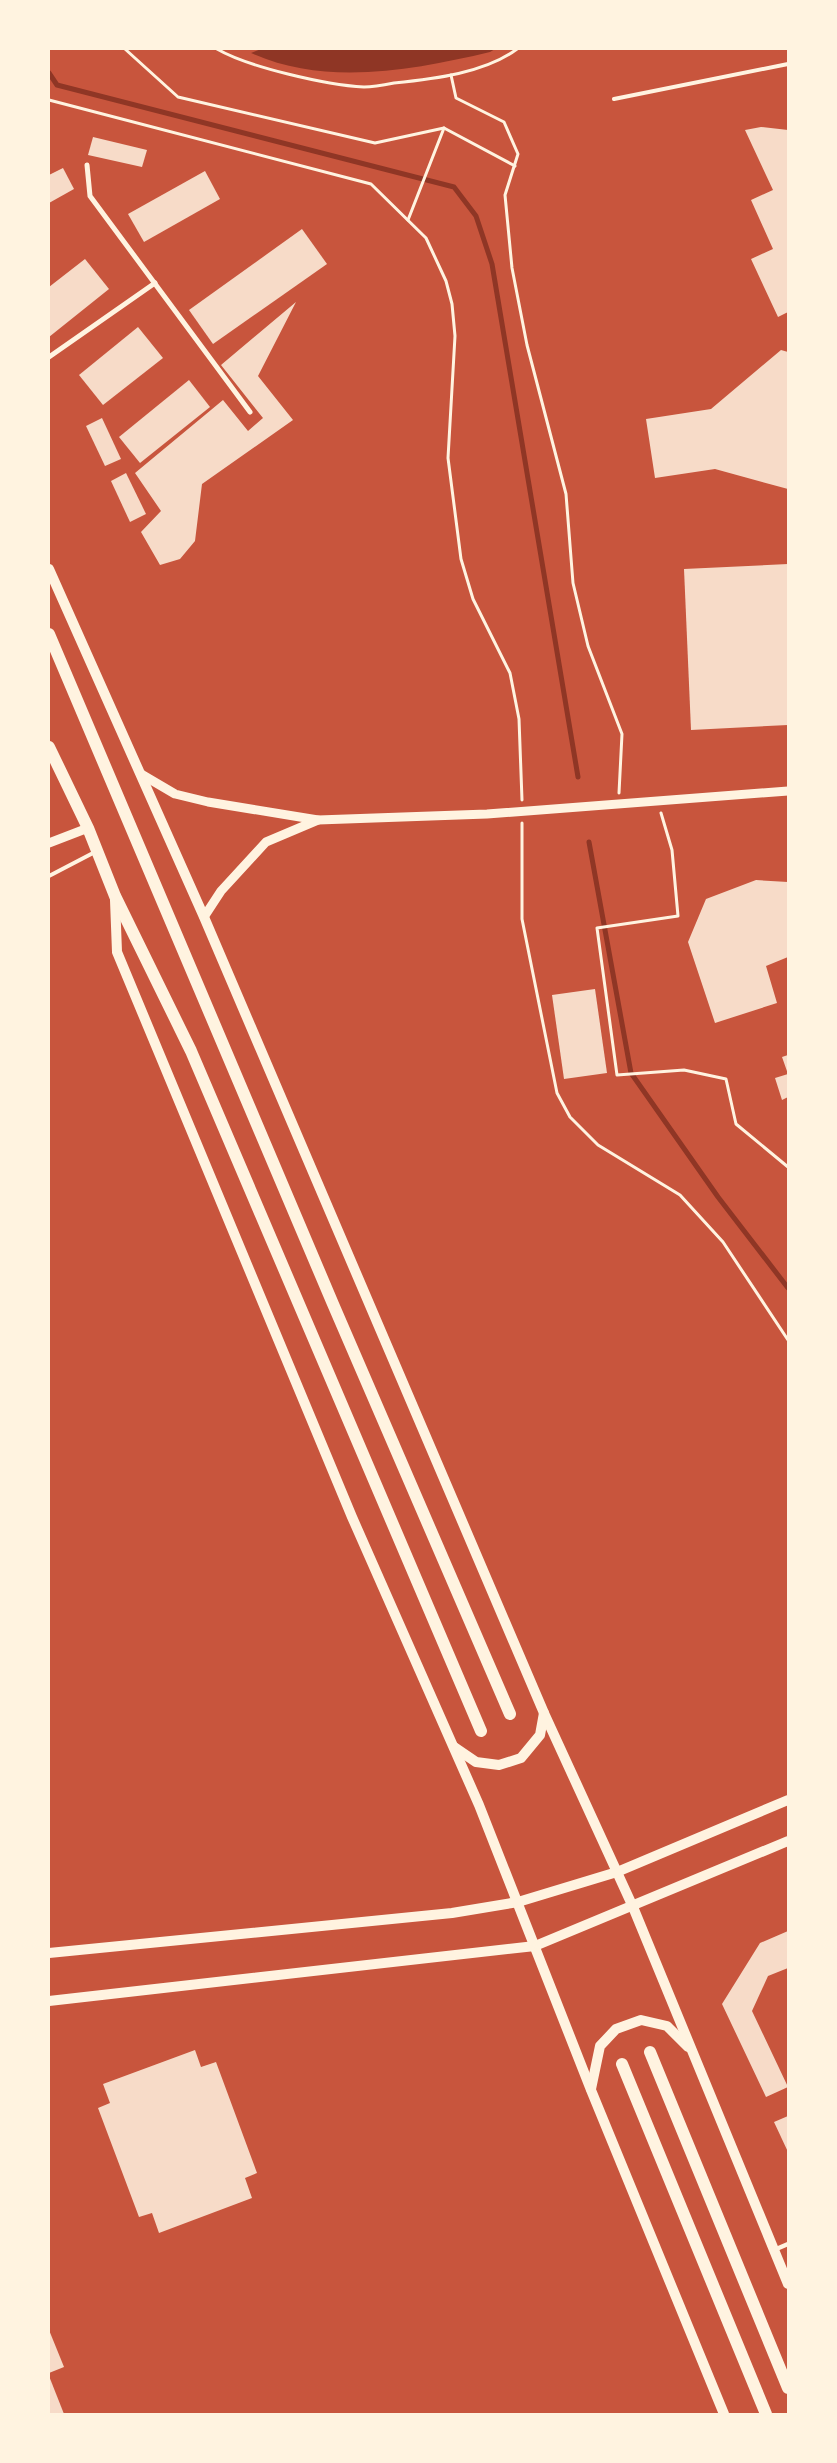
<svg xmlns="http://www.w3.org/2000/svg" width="837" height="2463" font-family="'Nunito Sans',sans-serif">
  <rect width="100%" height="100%" fill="#c8553d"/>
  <path fill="#8f3625" d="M261 49H495L490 52C414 70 325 87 251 53Z"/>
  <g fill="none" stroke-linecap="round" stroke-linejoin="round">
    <g stroke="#8f3625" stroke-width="5">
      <polyline points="49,73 57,85 454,187 476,216 492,264 578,777"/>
      <polyline points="589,842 631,1073 718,1197 788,1288"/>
    </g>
  </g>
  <g fill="#f7dbc8">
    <polygon points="761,127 788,130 788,312 778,317 751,259 773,249 751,200 773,190 745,130"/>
    <polygon points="93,137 147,150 142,167 88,155"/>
    <polygon points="63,168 74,189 49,203 49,175"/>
    <polygon points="205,171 220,199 144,242 128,214"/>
    <polygon points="302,229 327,264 213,344 189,310"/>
    <polygon points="85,259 109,289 49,337 49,287"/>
    <polygon points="296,302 258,376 293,420 202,484 195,541 180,559 160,565 141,532 161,511 135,473 223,400 248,431 263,418 221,365"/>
    <polygon points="138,327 163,358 103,405 79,375"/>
    <polygon points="781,350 788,352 788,489 715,469 655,478 646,419 711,409"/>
    <polygon points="189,380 210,407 140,463 119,437"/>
    <polygon points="102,418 121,459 105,466 86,426"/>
    <polygon points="126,473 146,514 130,522 111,481"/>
    <polygon points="788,564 788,725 691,730 684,569"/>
    <polygon points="756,880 788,882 788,957 766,966 777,1003 715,1023 688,942 706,899"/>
    <polygon points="595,989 607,1073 564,1079 552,995"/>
    <polygon points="788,1055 788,1097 782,1100 775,1078 788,1074 782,1057"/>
    <polygon points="788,1931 788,1968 768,1976 752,2011 788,2087 766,2097 722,2004 760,1943"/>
    <polygon points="195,2050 201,2067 216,2062 257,2173 245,2178 252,2198 159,2233 152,2213 139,2217 98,2108 110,2103 103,2084"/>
    <polygon points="788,2116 788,2152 774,2122"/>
    <polygon points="49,2330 64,2367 49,2373"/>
    <polygon points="49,2376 64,2414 49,2414"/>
  </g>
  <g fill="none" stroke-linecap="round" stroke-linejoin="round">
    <g stroke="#fff3e0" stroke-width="3">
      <polyline points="125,49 178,97 375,143 444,128 515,166"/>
      <path d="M217 49C248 67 326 85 364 87 373 87 384 85 394 83 434 79 485 73 517 49"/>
      <polyline points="451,75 456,98 504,122 518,154 505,195 512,268 527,345 566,494 573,583 588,646 622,734 619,793"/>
      <polyline points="49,100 371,184 426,238 446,281 452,304 455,336 448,458 461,559 473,599 510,673 519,719 522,800"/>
      <polyline points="408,220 444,128"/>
      <polyline points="661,813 672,850 678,916 597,928 617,1075 684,1070 726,1079 736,1124 788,1167"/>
      <polyline points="522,823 522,919 557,1093 570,1117 598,1145 680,1195 723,1242 788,1340"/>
    </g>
    <g stroke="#fff3e0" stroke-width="4">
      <polyline points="614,99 788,64"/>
      <polyline points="49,876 95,852"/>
    </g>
    <polyline stroke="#fff3e0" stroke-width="4.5" points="774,2250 788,2244"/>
    <g stroke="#fff3e0" stroke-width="5">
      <polyline points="87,165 90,196 250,412"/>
      <polyline points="49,357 155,283"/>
    </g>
    <g stroke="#fff3e0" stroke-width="9">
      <polyline points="141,774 175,794 208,802 318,820 487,814 788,791"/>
      <polyline points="49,843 88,828"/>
      <polyline points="204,917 221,891 266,842 318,820"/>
    </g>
    <g stroke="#fff3e0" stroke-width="10">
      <polyline points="49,569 204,917 544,1713 633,1907 788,2284"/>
      <polyline points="115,900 117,952 352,1517 479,1805 591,2090 724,2414"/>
      <polyline points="454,1747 476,1762 499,1765 521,1758 540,1735 544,1713"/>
      <polyline points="49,1953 452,1913 518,1902 617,1872 788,1800"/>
      <polyline points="49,2001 535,1946 788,1841"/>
      <polyline points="591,2089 600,2046 616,2029 641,2020 667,2026 688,2047"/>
    </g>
    <g stroke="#fff3e0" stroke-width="12">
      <polyline points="49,634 333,1304 510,1714"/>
      <polyline points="49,747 88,828 115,896 191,1051 481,1731"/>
      <polyline points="650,2052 788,2388"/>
      <polyline points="622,2064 766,2414"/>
    </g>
  </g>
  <rect width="837" height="2463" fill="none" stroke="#fff3e0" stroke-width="100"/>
</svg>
